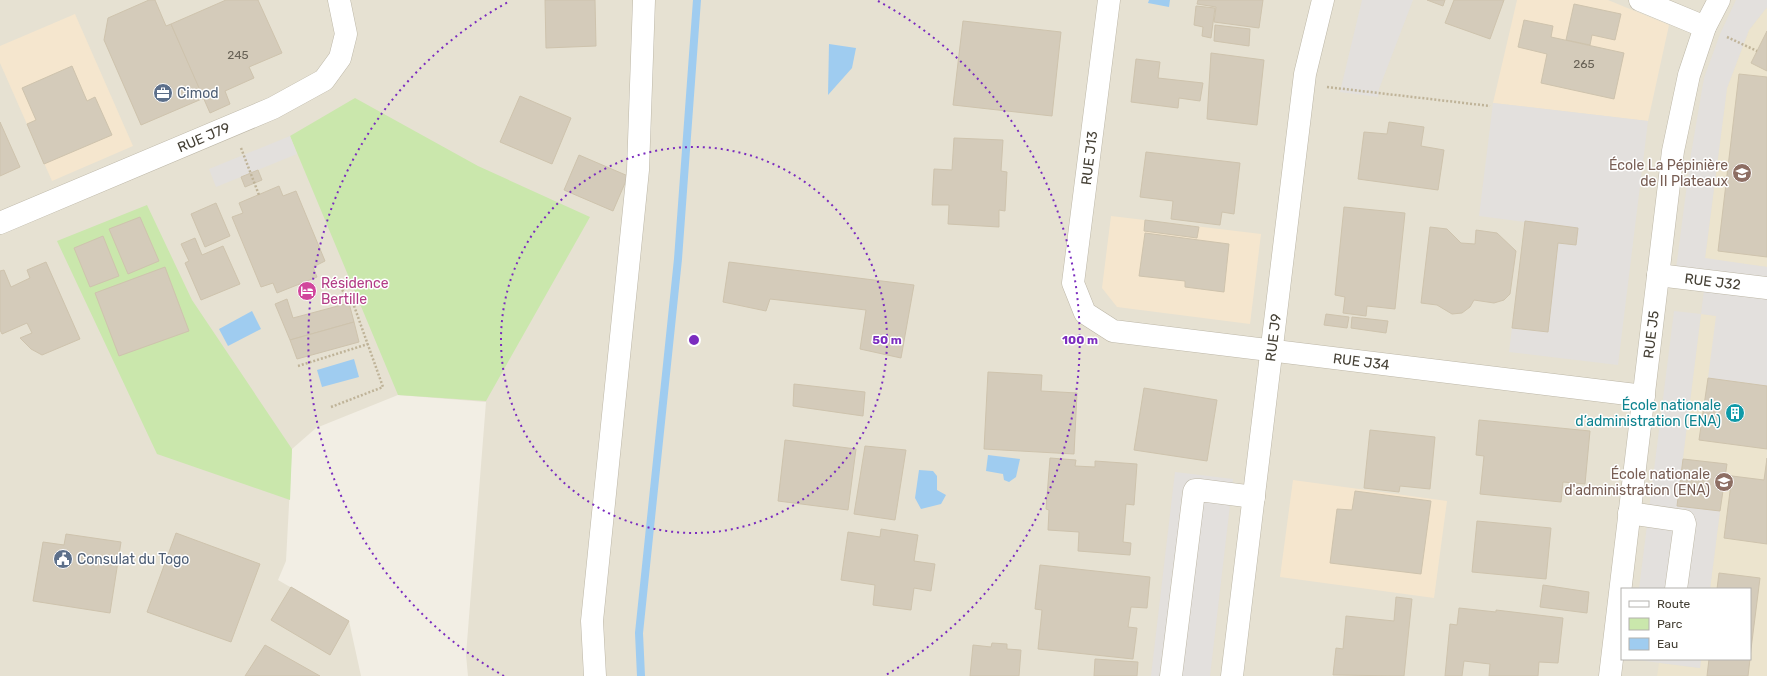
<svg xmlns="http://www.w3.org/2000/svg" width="1767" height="676" font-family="Rubik,sans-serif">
  <rect width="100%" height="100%" fill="#f2eee4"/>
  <path fill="#e6e1d2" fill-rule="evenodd" d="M0 0H1767V676H468L466 655 486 402 398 395 316 428 292 449 286 561 278 580 349 621 361 676H0ZM1622 589H1750V659H1622Z"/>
  <g fill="#f5e6ce">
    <polygon points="1517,0 1608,0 1669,25 1648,121 1493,103"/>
    <polygon points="75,14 133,146 52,181 0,63 0,46"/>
    <polygon points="1111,216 1261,234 1250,324 1117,307 1102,288"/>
    <polygon points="1293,480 1447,501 1434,598 1280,577"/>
  </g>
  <g fill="#ece4ce">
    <polygon points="1767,7 1767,267 1705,259 1727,88 1749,30"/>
    <polygon points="1701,314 1767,322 1767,676 1657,676 1659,663 1700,668 1701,659 1750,659 1750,589 1710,589 1720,511 1677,506"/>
  </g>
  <g fill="#cae7ac">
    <polygon points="355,98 478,166 590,217 486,401 398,395 290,136"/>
    <polygon points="147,205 192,300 292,449 290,500 157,454 57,241"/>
  </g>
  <g fill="#e3e0dd">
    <polygon points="1362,0 1413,0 1379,89 1378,97 1340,92"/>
    <polygon points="1736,0 1767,0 1767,7 1749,30 1727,88 1705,258 1767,267 1767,281 1676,269 1691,154 1704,78 1720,34"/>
    <polygon points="1493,103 1648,121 1618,365 1509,352 1525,222 1479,216"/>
    <polygon points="290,136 297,154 216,187 209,169"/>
    <polygon points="1704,290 1767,298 1767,386 1708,378 1716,316 1701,314 1677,505 1720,511 1710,589 1639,589 1674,311 1701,314"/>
    <polygon points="1175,472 1233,479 1210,676 1151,676"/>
    <polygon points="1629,659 1701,659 1700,668"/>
  </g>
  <g fill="#9fccf0">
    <polygon points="1149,0 1170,0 1169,7 1148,3"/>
    <polygon points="829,44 856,48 852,68 828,95"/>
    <polygon points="252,311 261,329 228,346 219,329"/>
    <polygon points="354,359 359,377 322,387 317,370"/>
    <polygon points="988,455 1020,459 1016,477 1009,482 1004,480 1003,474 986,471"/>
    <polygon points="919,470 933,471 937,476 937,490 946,495 941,504 921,509 915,498"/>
  </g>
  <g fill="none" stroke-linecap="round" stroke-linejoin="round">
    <polyline stroke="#9fccf0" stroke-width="8" points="641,676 639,633 678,259 697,0"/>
  </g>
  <g fill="#d4cbba" stroke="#cec3ad">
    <polygon points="149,0 155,0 166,26 171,24 204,98 141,125 104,40 108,18"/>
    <polygon points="226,0 258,0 282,53 249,67 254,78 225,91 230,104 210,113 171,24"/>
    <polygon points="545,0 595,0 596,46 546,48"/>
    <polygon points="1198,0 1263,0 1259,28 1214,22 1216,7 1197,4"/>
    <polygon points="1427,0 1445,0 1443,6"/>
    <polygon points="1454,0 1504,0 1490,39 1445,23"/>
    <polygon points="1574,4 1621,14 1615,40 1592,35 1590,45 1566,40"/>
    <polygon points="1196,6 1215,8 1211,38 1202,36 1203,27 1194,25"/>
    <polygon points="1524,20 1553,26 1551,37 1624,53 1614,99 1541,83 1547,54 1518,47"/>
    <polygon points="963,21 1061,32 1052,116 953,105"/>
    <polygon points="1215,25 1250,29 1249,46 1214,41"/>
    <polygon points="1767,31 1767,71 1751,63"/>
    <polygon points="1211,53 1264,60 1257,125 1207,119"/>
    <polygon points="1136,59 1160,62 1158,78 1203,83 1200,101 1179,98 1178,108 1131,102"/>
    <polygon points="72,66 87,101 95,97 112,135 44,164 27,124 36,120 22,88"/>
    <polygon points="1739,74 1767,77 1767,257 1718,251"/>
    <polygon points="520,96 571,118 552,164 500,142"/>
    <polygon points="0,122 20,167 0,176"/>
    <polygon points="1389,122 1424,127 1421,146 1444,150 1438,190 1358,179 1364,132 1387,134"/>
    <polygon points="954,138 1003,140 1001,171 1007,172 1005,211 999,210 999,227 948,224 949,205 932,205 934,169 952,170"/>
    <polygon points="1146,152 1240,163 1234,214 1222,212 1220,225 1171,219 1173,201 1140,197"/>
    <polygon points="579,155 628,176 613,211 564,190"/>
    <polygon points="258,170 262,180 245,187 241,177"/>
    <polygon points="279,186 283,196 296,191 325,261 313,267 317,277 277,293 273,283 261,287 232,217 243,213 239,203"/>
    <polygon points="216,203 230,236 205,247 191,214"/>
    <polygon points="1344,207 1405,213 1395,309 1367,306 1366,316 1343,313 1345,297 1335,295"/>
    <polygon points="140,217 159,261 128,274 109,229"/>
    <polygon points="1145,220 1199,227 1197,238 1144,231"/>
    <polygon points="1525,221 1578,228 1576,245 1558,243 1548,332 1512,328"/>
    <polygon points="1430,227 1447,229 1461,243 1475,244 1476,230 1497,233 1516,251 1510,294 1504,300 1494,303 1474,300 1470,307 1462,313 1452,314 1437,305 1421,303"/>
    <polygon points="1145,233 1229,244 1224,292 1185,287 1185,281 1139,276"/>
    <polygon points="103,236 119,276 90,287 74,248"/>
    <polygon points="195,238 202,255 223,246 240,284 201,300 185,263 189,261 181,244"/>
    <polygon points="46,262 80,339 42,355 31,349 20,338 32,333 27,323 2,334 0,330 0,271 4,270 11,287 30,278 27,270"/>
    <polygon points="729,262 914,285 901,358 860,349 866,310 770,299 766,311 723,302"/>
    <polygon points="165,267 189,331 119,356 95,293"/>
    <polygon points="287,299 293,318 349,303 354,322 290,340 275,304"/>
    <polygon points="1326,314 1349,317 1347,328 1324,325"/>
    <polygon points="1352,317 1388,321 1386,333 1351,328"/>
    <polygon points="354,322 359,342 297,359 290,340"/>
    <polygon points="988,372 1042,375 1041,391 1077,393 1074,454 984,449"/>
    <polygon points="1708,378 1767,386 1767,449 1699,440"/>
    <polygon points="794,384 865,392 863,416 793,406"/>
    <polygon points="1144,388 1217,400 1207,461 1134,450"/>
    <polygon points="1479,420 1590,431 1585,484 1563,482 1561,502 1480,494 1484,456 1476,455"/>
    <polygon points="1370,430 1435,437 1430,489 1400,486 1399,492 1364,488"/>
    <polygon points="785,440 856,449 848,510 778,501"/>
    <polygon points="865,446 906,450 895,520 854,514"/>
    <polygon points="1050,458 1076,460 1075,466 1095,467 1095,461 1137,464 1134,505 1126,504 1123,542 1131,543 1130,555 1078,551 1079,532 1048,530 1049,510 1046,509"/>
    <polygon points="1767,458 1767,544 1724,538 1732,476 1764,480"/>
    <polygon points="1683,459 1727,464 1720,511 1677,506"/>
    <polygon points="1355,491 1431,501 1421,574 1330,563 1337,509 1352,510"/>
    <polygon points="1477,521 1551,528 1546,579 1472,572"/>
    <polygon points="881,529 918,535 914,561 935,564 931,591 914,588 911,610 873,605 875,585 841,580 848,532 880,537"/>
    <polygon points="176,533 260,564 231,642 147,612"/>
    <polygon points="66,534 121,542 110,613 33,601 43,542 64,545"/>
    <polygon points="1040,565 1150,577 1147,608 1131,607 1128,627 1137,628 1133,659 1038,649 1042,610 1035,609"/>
    <polygon points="1719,573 1760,578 1750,657 1750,589 1717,589"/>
    <polygon points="1543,585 1589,592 1587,613 1540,607"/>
    <polygon points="291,587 349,621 330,655 271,620"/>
    <polygon points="1396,597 1412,599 1404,676 1333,675 1336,648 1343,649 1346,616 1394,621"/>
    <polygon points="1459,608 1496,612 1496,610 1563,618 1558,663 1539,662 1538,676 1489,676 1490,664 1464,661 1462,676 1445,676 1450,624 1457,625"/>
    <polygon points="992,643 1007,644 1007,649 1021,650 1019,676 970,676 973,645 991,647"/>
    <polygon points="265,645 320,676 245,676"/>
    <polygon points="1095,659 1138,662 1137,676 1094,676"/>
    <polygon points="1709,659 1750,659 1748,676 1707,676"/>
  </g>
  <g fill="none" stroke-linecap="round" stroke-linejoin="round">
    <g stroke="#bdb7a7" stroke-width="23">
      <g id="minor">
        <path id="s1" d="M1109 0 1073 283 1085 313 1113 331 1644 396"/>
        <polyline points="1640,0 1705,27"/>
        <path id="s2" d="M0 223 273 108 324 80 340 58 346 34 339 0"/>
        <path id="s3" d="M1658 275 1767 288"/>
        <polyline points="1629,513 1684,521 1685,524 1676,589"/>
        <polyline points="595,676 592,621 638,170 644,0"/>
        <polyline points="1171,676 1194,492 1195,490 1199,490 1254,497"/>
        <path id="s4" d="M1232 676 1305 74 1323 0"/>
        <path id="s5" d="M1610 676 1673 151 1689 75 1705 27 1719 0"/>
      </g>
    </g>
    <g stroke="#bfb398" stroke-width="2.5" stroke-dasharray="2 2" stroke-linecap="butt">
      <polyline points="1727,37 1757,51"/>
      <polyline points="1327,87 1490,106"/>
      <polyline points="241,148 259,195"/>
      <polyline points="298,366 368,344"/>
      <polyline points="331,407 383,387 353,303 342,290"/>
    </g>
    <use href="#minor" stroke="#fff" stroke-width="22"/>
  </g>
  <g fill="none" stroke="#7b2cbf" stroke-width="2" stroke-dasharray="2 4">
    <circle cx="694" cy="340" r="193"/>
    <path d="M504 676A386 386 0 0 1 510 1M878 1A386 386 0 0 1 884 676"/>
  </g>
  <defs>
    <g id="office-disc" transform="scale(1)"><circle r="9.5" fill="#5c6f8a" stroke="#fff"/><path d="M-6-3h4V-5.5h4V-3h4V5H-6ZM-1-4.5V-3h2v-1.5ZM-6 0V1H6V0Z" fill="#fff"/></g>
    <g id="school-disc" transform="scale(1)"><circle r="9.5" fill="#8d6e63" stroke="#fff"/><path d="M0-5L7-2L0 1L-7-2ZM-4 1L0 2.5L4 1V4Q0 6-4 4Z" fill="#fff"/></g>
    <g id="hotel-disc" transform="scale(1)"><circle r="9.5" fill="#d1479c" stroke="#fff"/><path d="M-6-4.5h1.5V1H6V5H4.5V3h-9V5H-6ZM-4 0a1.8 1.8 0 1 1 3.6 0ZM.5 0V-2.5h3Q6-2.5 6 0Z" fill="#fff"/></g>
    <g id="building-disc" transform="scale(1)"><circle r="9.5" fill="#0f9aa8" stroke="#fff"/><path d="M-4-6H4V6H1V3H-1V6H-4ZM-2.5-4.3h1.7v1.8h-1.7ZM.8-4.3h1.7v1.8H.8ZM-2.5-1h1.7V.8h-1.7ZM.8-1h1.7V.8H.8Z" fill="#fff"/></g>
    <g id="university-disc" transform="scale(1)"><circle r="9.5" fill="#8d6e63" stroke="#fff"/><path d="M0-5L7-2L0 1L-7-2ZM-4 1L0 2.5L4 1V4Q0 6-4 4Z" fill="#fff"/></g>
    <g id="civic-disc" transform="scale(1)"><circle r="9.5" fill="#5c6f8a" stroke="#fff"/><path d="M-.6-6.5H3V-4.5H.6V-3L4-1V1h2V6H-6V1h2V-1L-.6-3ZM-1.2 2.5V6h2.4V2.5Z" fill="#fff"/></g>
  </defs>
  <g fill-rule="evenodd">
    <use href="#office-disc" x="163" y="93"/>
    <use href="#school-disc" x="1742" y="173"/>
    <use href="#hotel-disc" x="307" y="291"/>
    <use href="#building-disc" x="1735" y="413"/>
    <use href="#university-disc" x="1724" y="482"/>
    <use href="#civic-disc" x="63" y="559"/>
  </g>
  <g text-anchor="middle" stroke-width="3" stroke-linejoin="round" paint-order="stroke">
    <g font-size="12" fill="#686256">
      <text x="238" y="59">245</text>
      <text x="1584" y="68">265</text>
    </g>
    <g font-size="14" fill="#4e5e75" stroke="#fff" text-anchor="start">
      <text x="177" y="98">Cimod</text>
      <text x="77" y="564">Consulat du Togo</text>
    </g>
    <g font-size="14" fill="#443f34" stroke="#fff">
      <text dy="5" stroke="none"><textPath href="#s2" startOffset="221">RUE J79</textPath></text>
      <text transform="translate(1089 158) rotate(-83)" y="5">RUE J13</text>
      <text dy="5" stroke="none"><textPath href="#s3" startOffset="55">RUE J32</textPath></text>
      <text dy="5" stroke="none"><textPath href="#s5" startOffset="344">RUE J5</textPath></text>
      <text dy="5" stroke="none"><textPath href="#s4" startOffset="341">RUE J9</textPath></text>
      <text dy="5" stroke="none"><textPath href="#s1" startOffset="601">RUE J34</textPath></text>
    </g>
    <g font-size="14" fill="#785e54" stroke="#fff" text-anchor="end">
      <text x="1728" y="170">École La Pépinière<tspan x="1728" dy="16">de II Plateaux</tspan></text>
      <text x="1710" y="479">École nationale<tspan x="1710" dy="16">d'administration (ENA)</tspan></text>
    </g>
    <g font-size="14" fill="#b23c85" stroke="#fff" text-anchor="start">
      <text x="321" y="288">Résidence<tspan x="321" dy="16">Bertille</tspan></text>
    </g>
    <g font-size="14" fill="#0d838f" stroke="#fff" text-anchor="end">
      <text x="1721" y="410">École nationale<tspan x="1721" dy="16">d’administration (ENA)</tspan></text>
    </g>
  </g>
  <circle cx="694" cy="340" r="6" fill="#7b2cbf" stroke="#fff" stroke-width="2"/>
  <g font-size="12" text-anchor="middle" font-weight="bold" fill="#7b2cbf" stroke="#fff" stroke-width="3" stroke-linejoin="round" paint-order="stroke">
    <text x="887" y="344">50 m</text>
    <text x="1080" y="344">100 m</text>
  </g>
  <rect x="1621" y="588" width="130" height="72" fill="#ffffff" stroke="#b4b2ae"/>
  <rect x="1629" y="601" width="20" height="6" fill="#ffffff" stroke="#b4b2ae"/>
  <text x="1657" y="608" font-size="12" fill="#443f34">Route</text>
  <rect x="1629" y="618" width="20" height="12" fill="#cae7ac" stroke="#b4b2ae"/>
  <text x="1657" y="628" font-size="12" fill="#443f34">Parc</text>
  <rect x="1629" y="638" width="20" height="12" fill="#9fccf0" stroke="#b4b2ae"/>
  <text x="1657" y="648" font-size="12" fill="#443f34">Eau</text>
</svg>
